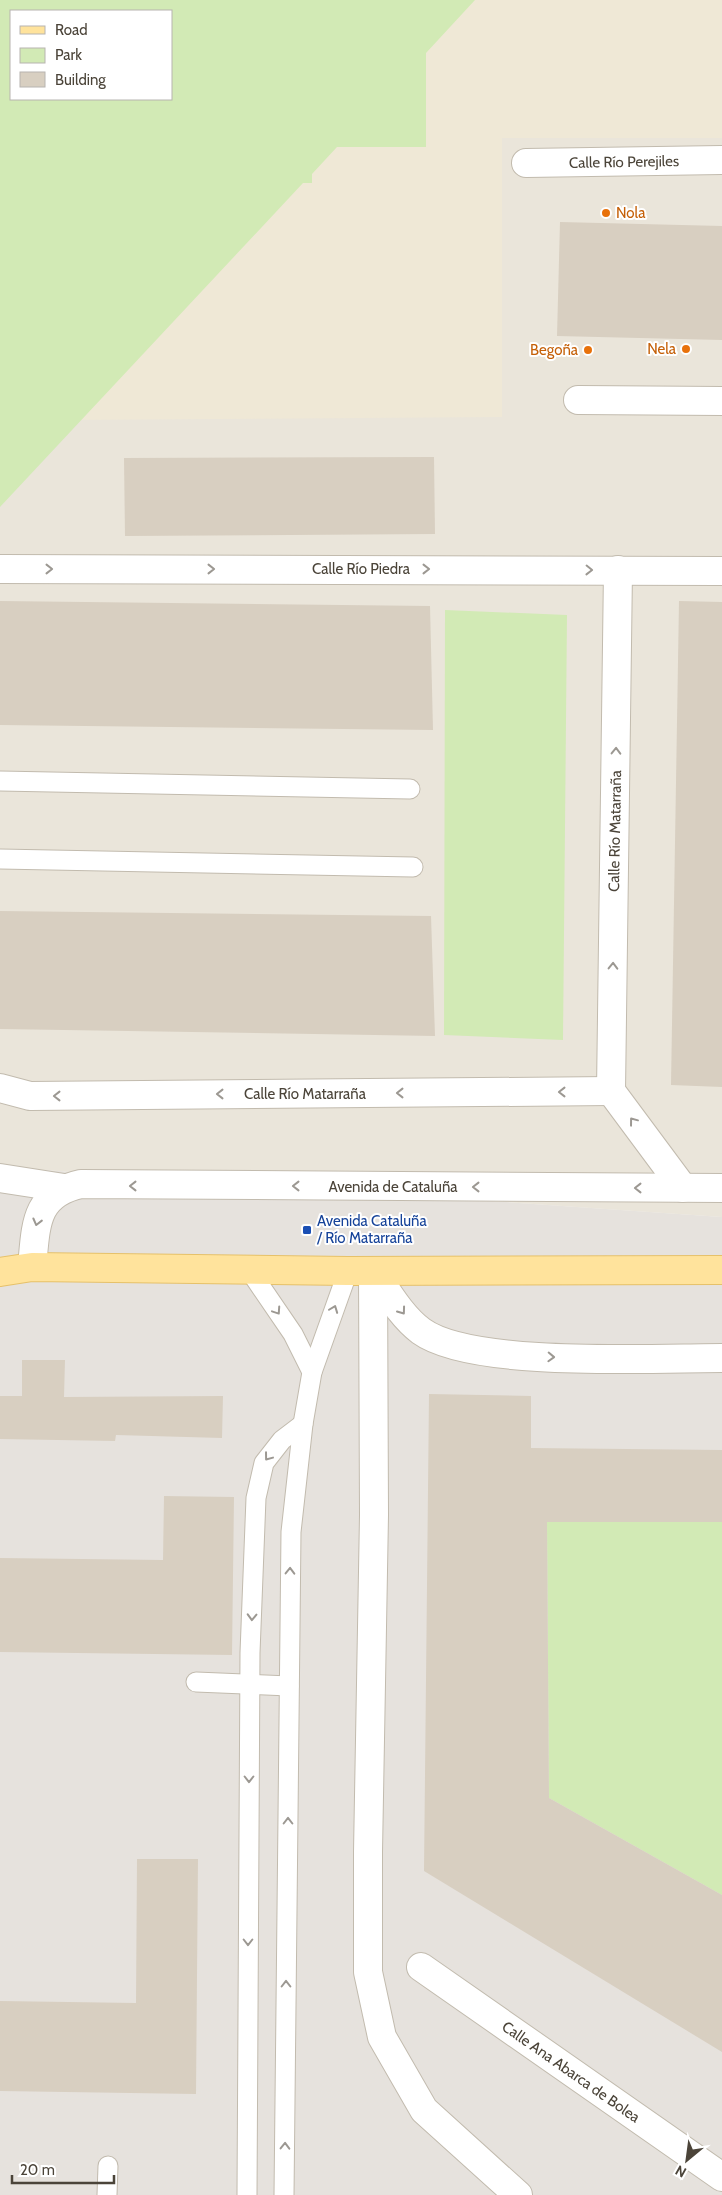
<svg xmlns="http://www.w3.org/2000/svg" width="722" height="2195" font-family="Cabin,sans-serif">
  <rect width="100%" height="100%" fill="#f6f3ec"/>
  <polygon fill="#eae5da" points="722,0 722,1217 0,1167 0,488 171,99 171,11"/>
  <polygon fill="#e6e2dd" points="0,1167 722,1217 722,2195 0,2195"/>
  <polygon fill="#efe8d6" points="52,0 722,0 722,138 502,138 502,417 60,420 171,99 171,11"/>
  <g fill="#d2eab5" fill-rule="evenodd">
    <path d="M0 0H475L426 53V147H337L312 174V183H303L0 507ZM11 11H171V99H11Z"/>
    <polygon points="445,610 567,615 563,1040 444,1035"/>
    <polygon points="547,1522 722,1522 722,1895 549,1798"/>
  </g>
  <g fill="#d8cfc1">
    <polygon points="560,222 722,226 722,340 557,336"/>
    <polygon points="434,457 435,534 125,536 124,458"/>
    <polygon points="0,601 430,606 433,730 0,725"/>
    <polygon points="679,601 722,602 722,1087 671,1085"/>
    <polygon points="0,911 431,916 435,1036 0,1029"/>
    <polygon points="22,1360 65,1360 64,1397 223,1396 222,1438 116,1435 115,1441 0,1439 0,1396 22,1396"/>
    <polygon points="429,1394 531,1396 531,1448 722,1450 722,1522 547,1522 549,1798 722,1895 722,2052 424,1871"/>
    <polygon points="164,1496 234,1497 232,1655 0,1652 0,1558 163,1560"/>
    <polygon points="137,1859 198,1859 196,2094 0,2091 0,2001 136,2003"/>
  </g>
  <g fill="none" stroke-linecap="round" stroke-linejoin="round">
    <g stroke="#c2bbae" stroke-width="21">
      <g id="service">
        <polyline points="0,781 410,789"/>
        <polyline points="0,859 413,867"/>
        <polyline points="250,1271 293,1334 312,1372"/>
        <polyline points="196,1682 289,1686"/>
        <polyline points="107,2195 108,2166"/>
        <polyline points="247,2195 250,1653 256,1498 264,1463 282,1440 303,1424"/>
        <polyline points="284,2195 291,1532 303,1424 312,1372 348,1271"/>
      </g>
    </g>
    <g stroke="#c2bbae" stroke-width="30">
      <g id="minor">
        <polyline points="526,163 722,160"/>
        <polyline points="578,400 722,401"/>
        <polyline points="0,569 722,571"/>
        <polyline points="618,570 611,1091 683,1188"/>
        <polyline points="0,1088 30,1096 611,1091"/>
        <polyline points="0,1178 64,1188"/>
        <path d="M32 1267C36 1226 34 1194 81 1184L722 1188"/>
        <polyline points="373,1271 374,1515 368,1852 368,1972 382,2037 424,2110 518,2195"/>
        <path d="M373 1271C387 1291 401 1316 421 1331 472 1368 654 1358 722 1358"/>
        <polyline points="421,1967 722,2177"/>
      </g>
    </g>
    <g stroke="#e6c16a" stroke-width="30">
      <polyline id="primary" points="0,1272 32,1267 348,1271 722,1270"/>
    </g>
    <use href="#service" stroke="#fff" stroke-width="19"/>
    <use href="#minor" stroke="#fff" stroke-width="28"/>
    <use href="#primary" stroke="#ffe39c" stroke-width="28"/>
  </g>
  <defs><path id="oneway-chevron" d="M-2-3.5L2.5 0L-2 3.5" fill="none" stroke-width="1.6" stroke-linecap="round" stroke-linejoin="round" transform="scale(1.25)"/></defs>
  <g stroke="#9c9892">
    <use href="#oneway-chevron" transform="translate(49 569)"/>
    <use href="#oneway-chevron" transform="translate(211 569)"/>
    <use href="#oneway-chevron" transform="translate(426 569)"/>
    <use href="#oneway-chevron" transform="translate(589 570) rotate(1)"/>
    <use href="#oneway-chevron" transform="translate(616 751) rotate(-89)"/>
    <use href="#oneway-chevron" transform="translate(613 966) rotate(-89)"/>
    <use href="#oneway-chevron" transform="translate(562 1092) rotate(180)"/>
    <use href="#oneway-chevron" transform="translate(400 1093) rotate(180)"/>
    <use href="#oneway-chevron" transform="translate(220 1094) rotate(180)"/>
    <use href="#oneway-chevron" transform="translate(57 1096) rotate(180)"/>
    <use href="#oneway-chevron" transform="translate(633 1121) rotate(-127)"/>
    <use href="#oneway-chevron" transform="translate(133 1186) rotate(-180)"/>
    <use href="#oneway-chevron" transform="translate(296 1186) rotate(-180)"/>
    <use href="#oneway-chevron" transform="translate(476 1187) rotate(-180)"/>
    <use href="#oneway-chevron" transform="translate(638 1188) rotate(-180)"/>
    <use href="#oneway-chevron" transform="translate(37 1222) rotate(104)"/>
    <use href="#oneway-chevron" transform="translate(334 1309) rotate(-69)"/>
    <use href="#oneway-chevron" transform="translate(277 1311) rotate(56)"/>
    <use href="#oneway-chevron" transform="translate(402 1311) rotate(54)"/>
    <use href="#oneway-chevron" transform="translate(551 1357) rotate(2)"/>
    <use href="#oneway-chevron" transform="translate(268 1457) rotate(127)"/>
    <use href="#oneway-chevron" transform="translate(290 1571) rotate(-89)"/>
    <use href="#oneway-chevron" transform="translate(252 1617) rotate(92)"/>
    <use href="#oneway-chevron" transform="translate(249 1779) rotate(90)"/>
    <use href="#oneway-chevron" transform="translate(288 1821) rotate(-90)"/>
    <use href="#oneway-chevron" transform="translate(248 1942) rotate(90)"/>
    <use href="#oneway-chevron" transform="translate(286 1984) rotate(-90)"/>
    <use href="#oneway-chevron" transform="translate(285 2146) rotate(-89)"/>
  </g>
  <g fill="#e8710a" stroke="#fff" stroke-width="2">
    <circle cx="606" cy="213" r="5"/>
    <circle cx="686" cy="349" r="5"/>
    <circle cx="588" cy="350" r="5"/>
  </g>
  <rect fill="#1a4fb4" stroke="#fff" stroke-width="2" x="302" y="1225" width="10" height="10" rx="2.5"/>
  <g text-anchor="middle" stroke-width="4" stroke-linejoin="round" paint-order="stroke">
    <g font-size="15" fill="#4b4439" stroke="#fff">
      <text transform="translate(624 162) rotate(-1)" y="5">Calle Río Perejiles</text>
      <text x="361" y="574">Calle Río Piedra</text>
      <text transform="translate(615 831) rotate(-89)" y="5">Calle Río Matarraña</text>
      <text x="305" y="1099">Calle Río Matarraña</text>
      <text x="393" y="1192">Avenida de Cataluña</text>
      <text transform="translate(571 2072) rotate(35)" y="5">Calle Ana Abarca de Bolea</text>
    </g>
    <g font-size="15" fill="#c56008" stroke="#fff" text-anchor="end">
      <text x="616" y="218" text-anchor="start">Nola</text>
      <text x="676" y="354">Nela</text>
      <text x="578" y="355">Begoña</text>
    </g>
    <g font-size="15" fill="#164399" stroke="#fff" text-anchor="start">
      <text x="317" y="1226">Avenida Cataluña<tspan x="317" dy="17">/ Río Matarraña</tspan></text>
    </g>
  </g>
  <rect x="10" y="10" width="162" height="90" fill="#ffffff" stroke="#b7b4b0"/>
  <rect x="20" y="26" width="25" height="8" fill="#ffe39c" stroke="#b7b4b0"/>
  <text x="55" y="35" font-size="15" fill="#4b4439">Road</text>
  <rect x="20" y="48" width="25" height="15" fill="#d2eab5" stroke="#b7b4b0"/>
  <text x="55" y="60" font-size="15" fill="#4b4439">Park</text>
  <rect x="20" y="72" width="25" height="15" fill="#d8cfc1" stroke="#b7b4b0"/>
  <text x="55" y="85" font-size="15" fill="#4b4439">Building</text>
  <g transform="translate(687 2160) rotate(209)" stroke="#ffffff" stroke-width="4" paint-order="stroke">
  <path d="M0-4L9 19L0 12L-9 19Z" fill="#4b4439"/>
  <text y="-8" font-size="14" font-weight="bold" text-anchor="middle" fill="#4b4439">N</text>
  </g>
  <path d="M12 2175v8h102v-8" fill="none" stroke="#4b4439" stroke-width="2.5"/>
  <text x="20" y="2175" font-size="15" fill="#4b4439" stroke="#ffffff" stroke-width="4" paint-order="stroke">20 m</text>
</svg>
